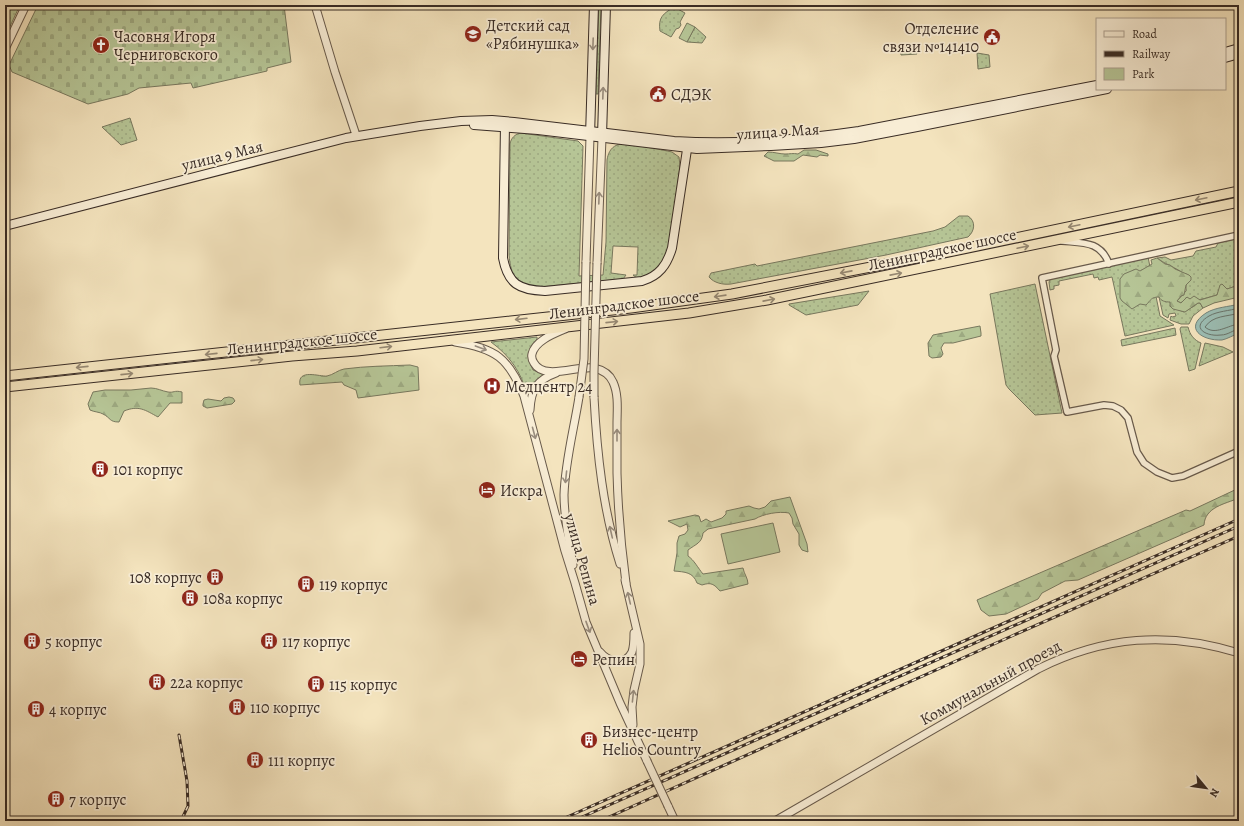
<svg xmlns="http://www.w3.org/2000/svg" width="1244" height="826" font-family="Alegreya,serif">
  <defs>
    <pattern id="green-dots" width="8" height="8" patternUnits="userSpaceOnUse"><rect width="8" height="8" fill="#b6c596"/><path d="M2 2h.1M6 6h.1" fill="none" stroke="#9da981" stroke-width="1.8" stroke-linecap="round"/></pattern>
    <pattern id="forest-firs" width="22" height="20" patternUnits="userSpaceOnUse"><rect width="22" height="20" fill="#b6c596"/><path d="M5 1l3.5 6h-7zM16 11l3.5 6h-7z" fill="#9da981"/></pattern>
    <pattern id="cemetery-stones" width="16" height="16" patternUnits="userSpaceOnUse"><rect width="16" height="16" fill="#b6c596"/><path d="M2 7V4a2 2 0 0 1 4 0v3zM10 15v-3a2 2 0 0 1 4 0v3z" fill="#9da981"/></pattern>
  </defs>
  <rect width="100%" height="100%" fill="#f4e4be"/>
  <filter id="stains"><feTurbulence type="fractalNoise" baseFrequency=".005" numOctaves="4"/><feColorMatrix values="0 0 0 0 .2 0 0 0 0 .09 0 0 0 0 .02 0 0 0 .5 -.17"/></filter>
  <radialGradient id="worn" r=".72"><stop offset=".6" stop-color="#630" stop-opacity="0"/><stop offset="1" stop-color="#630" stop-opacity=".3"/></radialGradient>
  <g fill="url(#green-dots)" stroke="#78785e">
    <polygon points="5,5 20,5 5,37"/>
    <polygon points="599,5 601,5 598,94 596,94"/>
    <path d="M674 7 685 13 680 22 681 25 679 28 676 29 671 37 660 31C658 17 663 14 674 7Z"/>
    <polygon points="695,27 706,37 702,43 687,42"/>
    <polygon points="916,46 917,54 901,55 900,48"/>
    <polygon points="977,53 989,55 990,67 978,69"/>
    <polygon points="130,118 137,140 121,145 102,127"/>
    <path d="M521 133 578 141 583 146 579 276 603 275 606 242 607 160C608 154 610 148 617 145 623 142 663 150 672 152L679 157 680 166 669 246 665 259 652 274 637 278 633 275H637L638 247 613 246 611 273 626 275 623 279 538 287C516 285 511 276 509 255L510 144C511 138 515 134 521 133Z"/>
    <path d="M959 216H968C976 221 975 231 968 237L886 255 731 284C723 285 714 283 709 277L711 273 755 264 757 266 933 231 945 227Z"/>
    <path d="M1239 238V285L1227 289 1222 284 1217 295C1208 297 1196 303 1187 298L1181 303 1177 301 1186 291V285L1188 282C1186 278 1184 273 1180 271 1172 266 1165 264 1157 258L1165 257 1171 260 1193 256 1196 251 1216 247 1218 243Z"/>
    <polygon points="1148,257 1160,316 1174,325 1125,336 1112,277 1099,280 1098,277 1094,278 1093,274 1059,281 1059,285 1054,286 1054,289 1050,290 1049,282 1051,278"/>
    <polygon points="1035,284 1062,413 1035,415 1009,389 1006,385 990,294"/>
    <polygon points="869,291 858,305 806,315 789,305 789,304"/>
    <polygon points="1159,297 1170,302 1179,310 1184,312 1194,306 1198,303 1200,303 1203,308 1193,316 1189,324 1181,324 1170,320 1171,316 1172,317 1176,316 1175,313 1169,314 1168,318 1163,315"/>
    <path d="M1181 327H1188C1190 335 1194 340 1201 343L1195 369 1189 371 1180 329Z"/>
    <polygon points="1175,328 1176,335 1122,346 1121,340"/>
    <path d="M537 337V339C529 347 527 359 533 370L545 375 532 388 528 394H527C521 372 510 356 491 342Z"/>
    <polygon points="1205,343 1223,347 1233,352 1199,366"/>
  </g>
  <g fill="url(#forest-firs)" stroke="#78785e">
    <path d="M804 150H816L828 154V156L820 155 817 157 803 155 794 161H774L764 156 768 152C774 152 780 154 785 154 790 154 793 153 798 154Z"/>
    <path d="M1157 258 1165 264 1170 265 1175 269 1189 275 1191 277V280L1186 285 1184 295 1181 296 1177 301 1181 303 1187 297 1190 299 1194 296 1200 300 1217 295 1220 285 1222 284 1227 289 1239 285V297L1214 303 1203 308 1200 303H1198L1185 312 1173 309 1170 306V302C1165 302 1161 301 1159 297 1151 297 1151 300 1146 305L1140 304 1132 309 1122 301 1120 298V279L1124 274 1136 269 1140 271 1152 264 1151 260Z"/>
    <polygon points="980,326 981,333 981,336 953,343 944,343 941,348 943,354 941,357 932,358 929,356 928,343 933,335"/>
    <path d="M410 365 418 367 419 390 358 398 356 390 344 385 342 382 300 385C297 368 320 377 327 376 333 375 338 370 344 369 366 366 388 366 410 365Z"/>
    <path d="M151 388C157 388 162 391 168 392 174 393 174 390 182 392V403H170L158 417C145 410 139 405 124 411L119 422C109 422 111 418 103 414 100 412 94 412 90 410L88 404 93 392 105 390H131Z"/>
    <polygon points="229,397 233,398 235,401 232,404 207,408 203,406 203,404 204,400 208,399 221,401 224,398"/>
    <path d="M1239 488V498C1225 504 1205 507 1204 525L1078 580 1065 581 1042 593 1038 599 1006 614 989 616 981 610 977 600 1186 510 1190 511Z"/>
    <path d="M790 497 807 544 808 552 802 550 799 545V534L793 524 792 518 789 513C779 511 763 514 755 519L708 529 703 533C702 543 696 544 688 550V556C694 560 698 568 703 574L743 568C744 574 748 578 748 584L720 591C714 584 711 582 702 585L697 583C693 572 685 572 674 571L677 553V543L679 536 685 534 688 530 687 524 680 527 668 521 695 515 699 516 701 522 706 519 711 522 722 518 726 514V511L749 506 754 508 759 509 765 507 771 501Z"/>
  </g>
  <polygon fill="url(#cemetery-stones)" stroke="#78785e" points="38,5 284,5 291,62 267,68 267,71 193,88 191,83 139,88 128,94 88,104 12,72 9,65"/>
  <g fill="#b6c596" stroke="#78785e">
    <polygon points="687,23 695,27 687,42 679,38"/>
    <polygon points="773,523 780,552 728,564 721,534"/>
  </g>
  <path fill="#9cbeb4" stroke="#74847b" d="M1239 304V333C1234 335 1227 339 1222 340 1202 341 1183 328 1206 313 1216 307 1228 307 1239 304Z"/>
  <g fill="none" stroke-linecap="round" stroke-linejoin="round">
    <g stroke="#6a756c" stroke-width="1">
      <path d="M1239 308C1229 311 1218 311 1209 316 1189 328 1207 337 1221 335 1228 335 1233 330 1239 329"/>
      <path d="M1239 313C1227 317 1213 315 1205 327 1215 336 1228 325 1239 324"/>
    </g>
    <g stroke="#685a4b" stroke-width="8">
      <g id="minor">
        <polyline points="1239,235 1042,278 1056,350 1054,356 1067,412 1104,405 1113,406 1121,410 1128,418 1137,452 1144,463 1157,472 1172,478 1183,476 1239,451"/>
        <path d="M1062 241C1083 243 1101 241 1109 264"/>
      </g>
    </g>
    <g stroke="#685a4b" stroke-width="9">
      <g id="tertiary">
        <polyline points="315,5 335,72 356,135"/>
        <polyline points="5,49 26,5"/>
        <polyline points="586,262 590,137"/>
        <polyline points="597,263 602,138"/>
        <path d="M565 329C553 334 535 341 532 354 531 358 532 360 534 363 544 381 578 365 594 368 603 370 610 375 613 382 619 395 617 411 617 424 617 441 617 457 617 473 618 510 621 546 626 583"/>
        <path d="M455 342C495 348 509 358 524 396L565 551 575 583 586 622 620 703 647 761"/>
        <path d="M594 397C597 454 603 510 620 564"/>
        <path d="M530 410C531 389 537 380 556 373"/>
        <path d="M573 565C569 542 564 518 564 495 565 462 574 429 579 397"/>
        <polyline points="625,580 640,644 640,664 634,690 632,707 633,725"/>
        <path d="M600 652C608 662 625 666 632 652 634 646 634 639 634 633"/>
        <polyline points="668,806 675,821"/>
        <path d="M775 821 1038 669C1104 636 1168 631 1239 653"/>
      </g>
    </g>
    <g stroke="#392c25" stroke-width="10">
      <g id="secondary">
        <polyline points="1225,52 1239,48"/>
        <polyline points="1225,58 1239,54"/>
        <path d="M505 124 503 258C508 284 519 290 545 291L642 281C659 276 667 265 672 248L688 143"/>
        <polyline points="474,125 538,130 697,149 771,146 821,143 854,139 917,127 1107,89"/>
        <polyline points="590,136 594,5"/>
        <polyline points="602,136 606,5"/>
        <path d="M5 226 346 138 420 126 461 121 492 120 514 122 674 141C736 145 798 140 859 131L1097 85"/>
      </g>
    </g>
    <g stroke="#392c25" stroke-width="11">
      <g id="trunk">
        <polyline points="5,376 631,308 732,294 953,251 1239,191"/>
        <polyline points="5,387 292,356 357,351 689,313 767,300 1239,202"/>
      </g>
    </g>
    <use href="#minor" stroke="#f8edd5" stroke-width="5.5"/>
    <use href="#tertiary" stroke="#f8edd5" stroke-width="7"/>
    <use href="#secondary" stroke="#f8edd5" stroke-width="8"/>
    <use href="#trunk" stroke="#f4e4be" stroke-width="9"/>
    <g stroke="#392c25" stroke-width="3">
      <g id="rail">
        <polyline points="179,735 187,781 188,806 181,821"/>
        <polyline points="558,821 1239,519"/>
        <polyline points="573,821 1239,526"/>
        <polyline points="600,821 1014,635 1239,536"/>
      </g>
    </g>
    <use href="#rail" stroke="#f8edd5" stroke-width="1.5" stroke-dasharray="4.5" stroke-linecap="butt"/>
    <g stroke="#685a4b" stroke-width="9" stroke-linecap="butt">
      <g id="tertiary-bridge">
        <polyline points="579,397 584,359 586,262"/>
        <polyline points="594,397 594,372 597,263"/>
        <polyline points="647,761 668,806"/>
      </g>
    </g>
    <use href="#tertiary-bridge" stroke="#f8edd5" stroke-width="7"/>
  </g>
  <defs><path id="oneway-shaft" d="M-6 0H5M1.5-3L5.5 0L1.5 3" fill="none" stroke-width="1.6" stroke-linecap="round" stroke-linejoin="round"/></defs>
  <g stroke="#988c7d">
    <use href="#oneway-shaft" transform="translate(593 44) rotate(92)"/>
    <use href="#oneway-shaft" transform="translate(603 93) rotate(-88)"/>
    <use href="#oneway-shaft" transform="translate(599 198) rotate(-88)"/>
    <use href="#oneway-shaft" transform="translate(481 348) rotate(20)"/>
    <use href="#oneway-shaft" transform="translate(534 433) rotate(75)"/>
    <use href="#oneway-shaft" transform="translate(617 435) rotate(-90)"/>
    <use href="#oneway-shaft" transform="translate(566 477) rotate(96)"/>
    <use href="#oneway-shaft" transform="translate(611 532) rotate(-103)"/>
    <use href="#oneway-shaft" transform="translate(629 598) rotate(-103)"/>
    <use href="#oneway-shaft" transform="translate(588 627) rotate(70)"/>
    <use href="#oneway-shaft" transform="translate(633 696) rotate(-84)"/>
  </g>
  <g stroke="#968872">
    <use href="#oneway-shaft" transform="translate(1201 199) rotate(168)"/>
    <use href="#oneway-shaft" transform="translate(1074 226) rotate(168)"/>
    <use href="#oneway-shaft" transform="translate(1023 247) rotate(-12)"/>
    <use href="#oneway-shaft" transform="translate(846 272) rotate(169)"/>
    <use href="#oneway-shaft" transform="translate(896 274) rotate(-11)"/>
    <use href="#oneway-shaft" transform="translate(720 296) rotate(172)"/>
    <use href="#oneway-shaft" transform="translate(769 300) rotate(-11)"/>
    <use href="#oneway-shaft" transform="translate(521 319) rotate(173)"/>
    <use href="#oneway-shaft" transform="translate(612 322) rotate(-6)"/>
    <use href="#oneway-shaft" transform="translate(386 347) rotate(-7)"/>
    <use href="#oneway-shaft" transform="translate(211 354) rotate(174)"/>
    <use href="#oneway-shaft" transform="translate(257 360) rotate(-6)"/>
    <use href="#oneway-shaft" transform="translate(82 367) rotate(174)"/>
    <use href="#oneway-shaft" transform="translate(127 374) rotate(-6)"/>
  </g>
  <defs>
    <g id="school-disc" transform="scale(0.9)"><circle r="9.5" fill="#8f2418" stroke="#f8edd5"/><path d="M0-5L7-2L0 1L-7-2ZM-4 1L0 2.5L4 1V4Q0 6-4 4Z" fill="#fff"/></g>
    <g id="civic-disc" transform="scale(0.9)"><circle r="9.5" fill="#8f2418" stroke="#f8edd5"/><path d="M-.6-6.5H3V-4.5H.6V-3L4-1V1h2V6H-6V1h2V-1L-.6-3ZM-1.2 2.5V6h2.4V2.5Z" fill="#fff"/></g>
    <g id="church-disc" transform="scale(0.9)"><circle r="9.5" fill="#8f2418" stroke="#f8edd5"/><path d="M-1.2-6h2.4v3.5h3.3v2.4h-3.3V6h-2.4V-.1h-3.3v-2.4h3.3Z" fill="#fff"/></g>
    <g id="hospital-disc" transform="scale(0.9)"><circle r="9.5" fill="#8f2418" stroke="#f8edd5"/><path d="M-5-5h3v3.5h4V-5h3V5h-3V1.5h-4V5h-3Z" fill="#fff"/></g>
    <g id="building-disc" transform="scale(0.9)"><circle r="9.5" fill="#8f2418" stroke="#f8edd5"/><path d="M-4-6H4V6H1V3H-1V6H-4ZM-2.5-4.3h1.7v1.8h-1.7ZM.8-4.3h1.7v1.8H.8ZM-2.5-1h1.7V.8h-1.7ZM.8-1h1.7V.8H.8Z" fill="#fff"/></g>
    <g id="hotel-disc" transform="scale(0.9)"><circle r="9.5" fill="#8f2418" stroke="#f8edd5"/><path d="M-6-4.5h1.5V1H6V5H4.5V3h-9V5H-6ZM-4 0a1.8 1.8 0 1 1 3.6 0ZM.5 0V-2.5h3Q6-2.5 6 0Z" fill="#fff"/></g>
  </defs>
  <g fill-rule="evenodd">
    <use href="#school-disc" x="473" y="34"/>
    <use href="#civic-disc" x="992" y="37"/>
    <use href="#church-disc" x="101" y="45"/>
    <use href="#civic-disc" x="658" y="94"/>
    <use href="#hospital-disc" x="492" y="386"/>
    <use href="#building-disc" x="100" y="469"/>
    <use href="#hotel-disc" x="487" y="490"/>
    <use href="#building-disc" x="215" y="577"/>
    <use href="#building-disc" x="306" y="584"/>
    <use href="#building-disc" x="190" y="598"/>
    <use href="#building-disc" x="32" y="641"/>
    <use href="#building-disc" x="269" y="641"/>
    <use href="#hotel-disc" x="579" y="659"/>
    <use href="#building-disc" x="157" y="682"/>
    <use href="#building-disc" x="316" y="684"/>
    <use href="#building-disc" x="237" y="707"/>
    <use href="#building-disc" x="36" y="709"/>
    <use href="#building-disc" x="589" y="740"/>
    <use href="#building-disc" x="255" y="760"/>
    <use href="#building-disc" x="56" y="799"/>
  </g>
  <g text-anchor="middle" stroke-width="3.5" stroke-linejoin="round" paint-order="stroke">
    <g font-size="16" fill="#392c25" stroke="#f8edd5" text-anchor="start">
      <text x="486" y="31">Детский сад<tspan x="486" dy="18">«Рябинушка»</tspan></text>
      <text x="979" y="34" text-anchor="end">Отделение<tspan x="979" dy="18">связи №141410</tspan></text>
      <text x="114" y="42">Часовня Игоря<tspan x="114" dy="18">Черниговского</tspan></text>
      <text x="671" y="100">СДЭК</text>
      <text x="505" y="392">Медцентр 24</text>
      <text x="113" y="475">101 корпус</text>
      <text x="500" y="496">Искра</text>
      <text x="202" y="583" text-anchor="end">108 корпус</text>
      <text x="319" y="590">119 корпус</text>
      <text x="203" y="604">108а корпус</text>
      <text x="45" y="647">5 корпус</text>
      <text x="282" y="647">117 корпус</text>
      <text x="592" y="665">Репин</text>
      <text x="170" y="688">22а корпус</text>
      <text x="329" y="690">115 корпус</text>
      <text x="250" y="713">110 корпус</text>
      <text x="49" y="715">4 корпус</text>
      <text x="602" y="737">Бизнес-центр<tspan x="602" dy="18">Helios Country</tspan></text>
      <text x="268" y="766">111 корпус</text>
      <text x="69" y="805">7 корпус</text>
    </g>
    <g font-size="16" fill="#392c25" stroke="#f8edd5">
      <text transform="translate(778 131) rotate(-4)" y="6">улица 9 Мая</text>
      <text transform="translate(222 155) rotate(-14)" y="6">улица 9 Мая</text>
      <text transform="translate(942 249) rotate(-12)" y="6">Ленинградское шоссе</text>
      <text transform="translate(624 304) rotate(-7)" y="6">Ленинградское шоссе</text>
      <text transform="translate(302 341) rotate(-6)" y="6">Ленинградское шоссе</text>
      <text transform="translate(583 559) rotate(74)" y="6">улица Репина</text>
      <text transform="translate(990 682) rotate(-29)" y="6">Коммунальный проезд</text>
    </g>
  </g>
  <rect width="1244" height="826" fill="none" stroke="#f4e4be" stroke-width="20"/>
  <rect x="6" y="6" width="1232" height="814" fill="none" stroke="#392c25" stroke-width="2"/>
  <rect x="10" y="10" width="1224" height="806" fill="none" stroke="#392c25"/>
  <rect x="1096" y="18" width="130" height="72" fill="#f8edd5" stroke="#aca08f"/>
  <rect x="1104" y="31" width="20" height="6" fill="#f8edd5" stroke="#aca08f"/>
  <text x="1132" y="38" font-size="12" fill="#392c25">Road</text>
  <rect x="1104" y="51" width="20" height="6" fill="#392c25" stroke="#aca08f"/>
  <text x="1132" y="58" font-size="12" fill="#392c25">Railway</text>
  <rect x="1104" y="68" width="20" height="12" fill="#b6c596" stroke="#aca08f"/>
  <text x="1132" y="78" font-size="12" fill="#392c25">Park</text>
  <g transform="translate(1206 788) rotate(119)" stroke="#f8edd5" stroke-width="3" paint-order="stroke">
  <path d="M0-3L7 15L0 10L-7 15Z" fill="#392c25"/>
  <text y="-6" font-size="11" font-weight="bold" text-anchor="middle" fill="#392c25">N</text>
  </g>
  <rect width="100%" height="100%" filter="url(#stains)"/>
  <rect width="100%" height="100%" fill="url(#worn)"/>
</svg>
